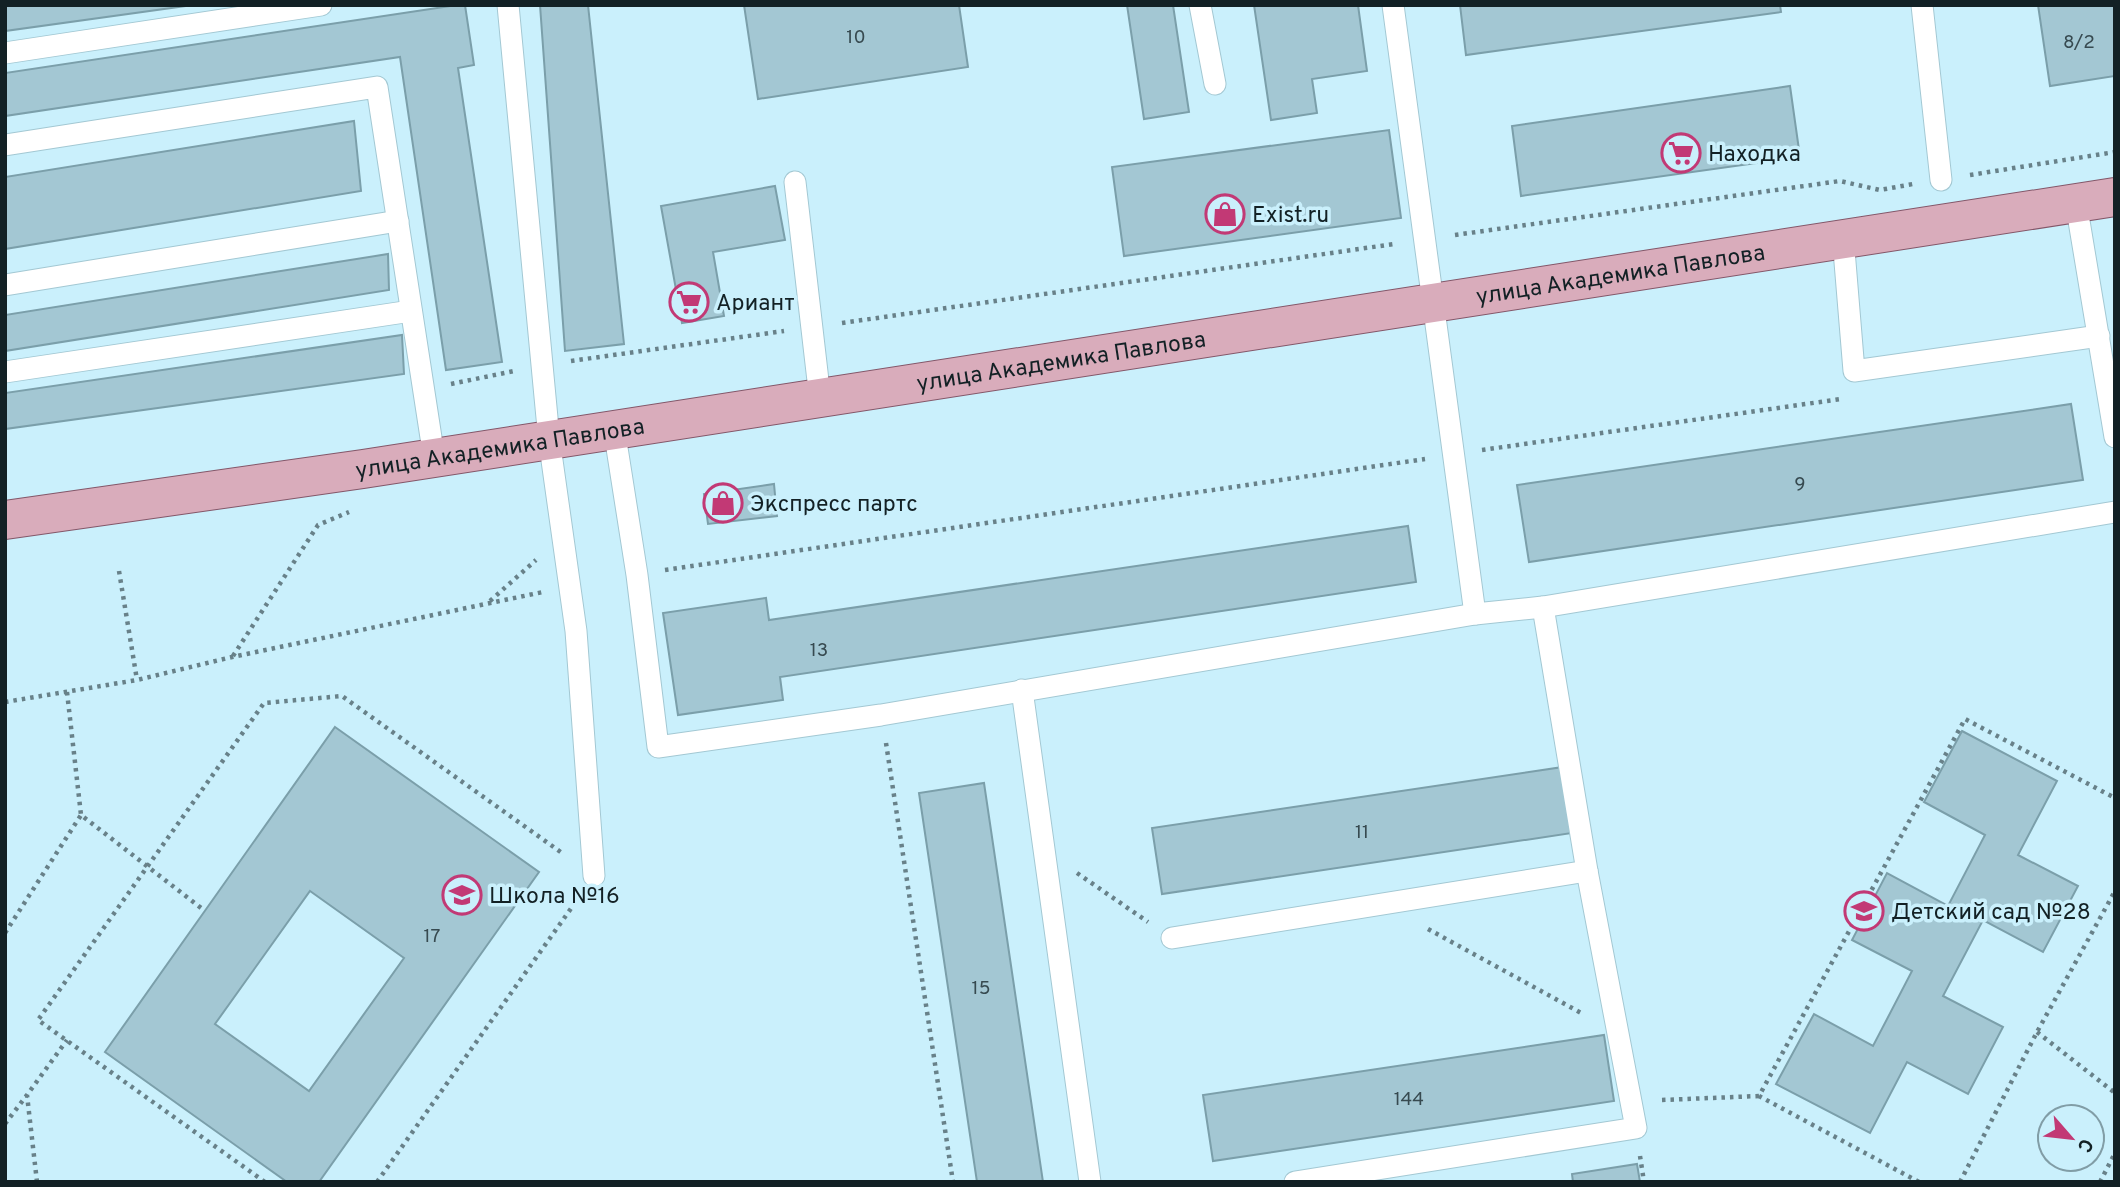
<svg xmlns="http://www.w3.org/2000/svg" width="2120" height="1187" font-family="Overpass,sans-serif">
  <rect width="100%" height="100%" fill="#caf0fc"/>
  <g fill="#a3c7d3" stroke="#7b9faa" stroke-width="2" fill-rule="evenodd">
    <polygon points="5,5 193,5 5,31"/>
    <polygon points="457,5 465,5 474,65 458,68 502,362 446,370 400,57 5,116 5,73"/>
    <polygon points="540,5 588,5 624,344 565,351"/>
    <polygon points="744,5 959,5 968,67 758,99"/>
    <polygon points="1127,5 1173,5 1189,112 1144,119"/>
    <polygon points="1254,5 1358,5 1367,71 1312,79 1317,113 1271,120"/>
    <polygon points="1460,5 1780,5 1781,12 1466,55"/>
    <polygon points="2038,5 2115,5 2115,76 2050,86"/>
    <polygon points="1790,86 1800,157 1521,196 1512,126"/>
    <polygon points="354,121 361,191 5,249 5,177"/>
    <polygon points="1389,130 1401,218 1124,256 1112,167"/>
    <polygon points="775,186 785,240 713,252 724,316 682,323 661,206"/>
    <polygon points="388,254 389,290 5,351 5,315"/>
    <polygon points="402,335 404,374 5,429 5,393"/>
    <polygon points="2071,404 2083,480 1529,562 1517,485"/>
    <polygon points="774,484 777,516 708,524 704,494"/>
    <polygon points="1408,526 1416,582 780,677 783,700 678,715 663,613 766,598 769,620"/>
    <path d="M335 727 539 872 319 1182H287L105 1052ZM310 891 404 958 309 1091 215 1024Z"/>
    <polygon points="1962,731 2057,781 2018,855 2078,886 2043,952 1983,920 1943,996 2003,1027 1968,1094 1907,1062 1870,1133 1776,1084 1814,1014 1873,1046 1912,971 1852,940 1887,873 1948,906 1985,835 1924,802"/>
    <polygon points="1563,767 1572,833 1162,894 1152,828"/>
    <polygon points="984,783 1043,1182 977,1182 919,793"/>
    <polygon points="1604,1035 1614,1101 1213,1161 1203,1095"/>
    <polygon points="1637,1164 1640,1182 1573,1182 1572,1174"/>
  </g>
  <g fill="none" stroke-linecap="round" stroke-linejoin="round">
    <g stroke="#a3c8d3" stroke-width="23">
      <g id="lane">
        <polyline points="508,5 549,439 576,631 594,876"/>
        <polyline points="1200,5 1215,84"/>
        <polyline points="1393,5 1475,614"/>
        <polyline points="1922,5 1941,180"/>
        <polyline points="5,53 321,5"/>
        <polyline points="5,145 377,87 434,457"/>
        <polyline points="795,182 820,398"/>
        <polyline points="2076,203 2115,437"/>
        <polyline points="1843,238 1854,371 2099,336"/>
        <polyline points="5,285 398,221"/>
        <polyline points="5,372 411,311"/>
        <polyline points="614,429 637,575 658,747 881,715 1475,614 1543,607 2115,512"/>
        <polyline points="1022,690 1090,1182"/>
        <polyline points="1172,938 1587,871"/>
        <polyline points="1295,1182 1636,1128 1587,871 1543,607"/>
      </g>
    </g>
    <g stroke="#835769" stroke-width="40">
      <g id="primary">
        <path id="s1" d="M5 520 363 469 2115 197"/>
      </g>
    </g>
    <g stroke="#688189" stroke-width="4.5" stroke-dasharray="3.5 5" stroke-linecap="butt">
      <polyline points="1970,175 2115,152"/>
      <polyline points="1455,235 1840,181 1880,190 1913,184"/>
      <polyline points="842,323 1394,244"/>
      <polyline points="571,361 784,331"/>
      <polyline points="451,384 514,371"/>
      <polyline points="1482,450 1841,399"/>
      <polyline points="665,570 1425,459"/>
      <polyline points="119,571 137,680"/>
      <polyline points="490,601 536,560"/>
      <polyline points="233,656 318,525 349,512"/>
      <polyline points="67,692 81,815 205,911"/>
      <polyline points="5,702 137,680 232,657 543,592"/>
      <polyline points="886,743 953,1182"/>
      <polyline points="1077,873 1148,922"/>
      <polyline points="1428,929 1583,1014"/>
      <polyline points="5,933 81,815"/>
      <polyline points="2037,1032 2115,1093"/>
      <polyline points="1662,1100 1759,1096"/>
      <polyline points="5,1124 27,1095"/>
      <polyline points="1640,1156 1644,1182"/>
      <polyline points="37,1182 27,1095 67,1040"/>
      <polyline points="265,1182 38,1020 264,703 342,696 562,853"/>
      <polyline points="377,1182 577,900"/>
      <polyline points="1919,1182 1759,1096 1965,719 2115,798"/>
      <polyline points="1960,1182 2037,1032 2115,891"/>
      <polyline points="2100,1182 2115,1153"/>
    </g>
    <use href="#lane" stroke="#fff" stroke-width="21"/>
    <use href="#primary" stroke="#d9acbb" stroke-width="38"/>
  </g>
  <defs>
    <g id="supermarket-ring" transform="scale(2.0125)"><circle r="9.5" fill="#caf0fc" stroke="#c23975" stroke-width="1.5"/><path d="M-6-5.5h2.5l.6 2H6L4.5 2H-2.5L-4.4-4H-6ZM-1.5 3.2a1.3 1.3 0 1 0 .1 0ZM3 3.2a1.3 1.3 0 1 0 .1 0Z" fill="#c23975"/></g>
    <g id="shop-ring" transform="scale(2.0125)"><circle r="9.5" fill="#caf0fc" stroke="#c23975" stroke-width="1.5"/><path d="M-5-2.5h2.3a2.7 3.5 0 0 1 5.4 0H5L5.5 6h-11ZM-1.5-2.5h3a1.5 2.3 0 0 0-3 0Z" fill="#c23975"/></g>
    <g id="school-ring" transform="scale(2.0125)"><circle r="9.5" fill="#caf0fc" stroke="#c23975" stroke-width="1.5"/><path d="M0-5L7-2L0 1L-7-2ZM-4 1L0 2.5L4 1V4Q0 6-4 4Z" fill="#c23975"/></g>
  </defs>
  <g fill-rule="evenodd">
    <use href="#supermarket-ring" x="1681" y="153"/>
    <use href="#shop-ring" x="1225" y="214"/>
    <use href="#supermarket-ring" x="689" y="302"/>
    <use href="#shop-ring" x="723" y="503"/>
    <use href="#school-ring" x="462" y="895"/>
    <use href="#school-ring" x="1864" y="911"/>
  </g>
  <g text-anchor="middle" stroke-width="7" stroke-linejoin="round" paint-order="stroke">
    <g font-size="19" fill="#374a50">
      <text x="856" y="43">10</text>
      <text x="2079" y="48">8/2</text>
      <text x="1800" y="490">9</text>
      <text x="819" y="656">13</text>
      <text x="1362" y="838">11</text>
      <text x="432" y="942">17</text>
      <text x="981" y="994">15</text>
      <text x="1409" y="1105">144</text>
    </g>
    <g font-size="23" fill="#132125" stroke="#caf0fc" text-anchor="start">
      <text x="1708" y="161">Находка</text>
      <text x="1252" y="222">Exist.ru</text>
      <text x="716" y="310">Ариант</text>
      <text x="750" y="511">Экспресс партс</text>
      <text x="489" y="903">Школа №16</text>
      <text x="1891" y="919">Детский сад №28</text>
    </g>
    <g font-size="23" fill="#132125" stroke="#caf0fc">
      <text dy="8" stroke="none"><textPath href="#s1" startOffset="1634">улица Академика Павлова</textPath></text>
      <text dy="8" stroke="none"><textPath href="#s1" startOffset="1068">улица Академика Павлова</textPath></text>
      <text dy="8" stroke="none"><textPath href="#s1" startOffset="500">улица Академика Павлова</textPath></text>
    </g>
  </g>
  <rect width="2120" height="1187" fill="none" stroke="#132125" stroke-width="14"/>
  <g transform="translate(2071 1138) rotate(118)"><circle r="33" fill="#caf0fc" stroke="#819da6" stroke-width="2"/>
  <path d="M0-5L12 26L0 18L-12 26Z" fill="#c23975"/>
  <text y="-10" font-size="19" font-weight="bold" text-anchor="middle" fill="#132125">С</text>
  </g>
</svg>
